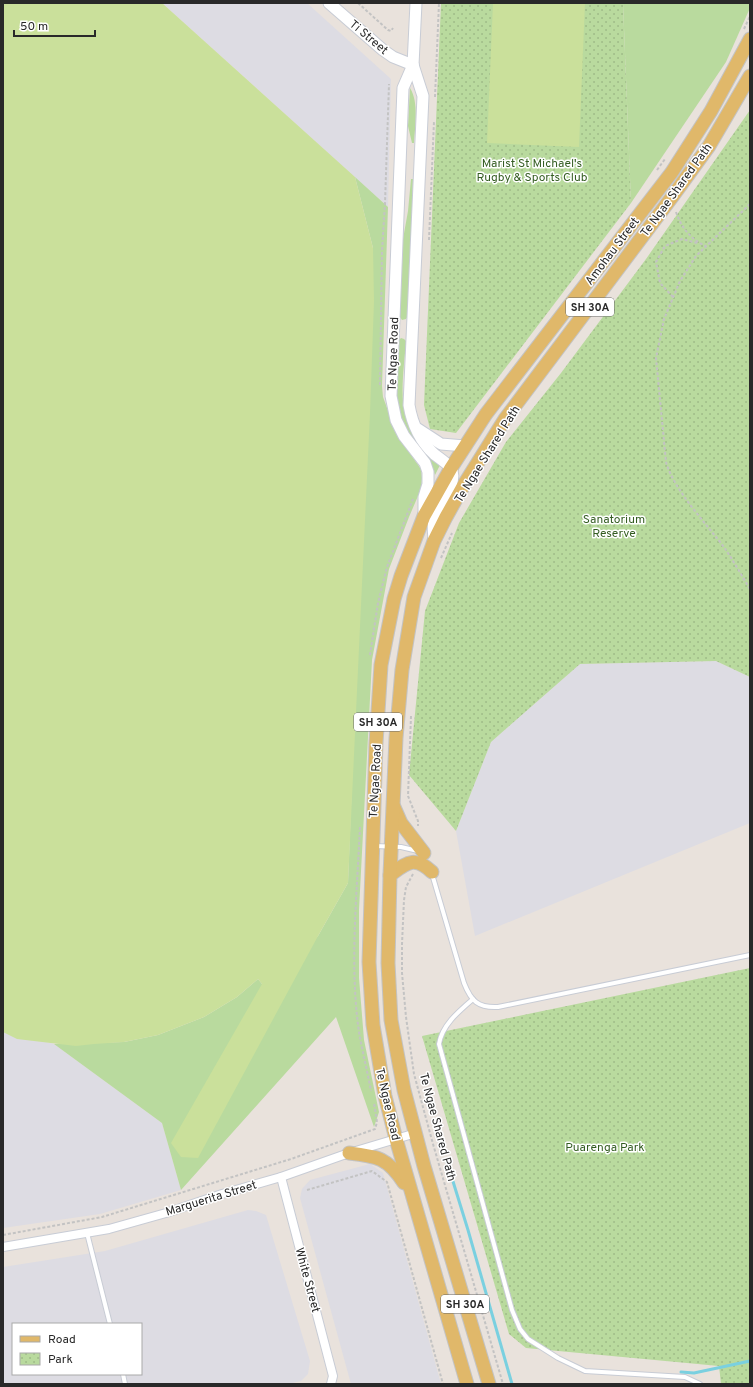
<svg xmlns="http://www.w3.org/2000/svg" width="753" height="1387" font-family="Overpass,sans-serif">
  <defs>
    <pattern id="park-dots" width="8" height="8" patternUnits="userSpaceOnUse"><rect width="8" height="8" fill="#b9da9e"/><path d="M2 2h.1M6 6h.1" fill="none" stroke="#9fbb88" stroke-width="1.8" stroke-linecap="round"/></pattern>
  </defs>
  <rect width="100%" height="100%" fill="#e9e2dc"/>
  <g fill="#dddce3" fill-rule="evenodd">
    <polygon points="162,3 307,3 391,79 388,207"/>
    <polygon points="716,661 750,677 750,823 475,936 456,831 491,742 580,664"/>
    <polygon points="3,1031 54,1044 162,1123 181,1190 100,1214 3,1228"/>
    <polygon points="370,1164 383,1173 441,1384 351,1384 300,1198 302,1189 310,1180"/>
    <path d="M248 1210 256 1211 266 1215 310 1361 308 1374 301 1381 288 1384H3V1267L105 1251ZM13 1324H141V1374H13Z"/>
  </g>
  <g fill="#b9da9e">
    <polygon points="623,3 750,3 750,8 726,62 631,203"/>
    <path d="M410 88C419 102 415 127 414 143H412L408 126Z"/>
    <polygon points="355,177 388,207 382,386 383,397 397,435 421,469 422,478 421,489 409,517 389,569 372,660 359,910 359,978 364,1040 379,1112 374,1127 336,1017 181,1190 162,1123 54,1044 124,1042 158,1035 204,1017 237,997 258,979 262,984 318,936 348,883 373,248"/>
    <polygon points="411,179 413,179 408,316 406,319 402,320 400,317 403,239 408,211"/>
    <path d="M401 338 404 339 406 341C404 372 396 410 415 438 421 448 432 456 440 465L435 475 430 461 403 428 396 401 399 340Z"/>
  </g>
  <g fill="url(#park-dots)">
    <polygon points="441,3 623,3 631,203 456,433 430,429 424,405"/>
    <polygon points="750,110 750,677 716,661 580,664 491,742 456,831 409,775 425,611 459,523 506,442 561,373 646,259"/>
    <polygon points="750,968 750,1384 721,1384 719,1366 526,1348 509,1334 422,1036"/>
  </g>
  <g fill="#cae09b">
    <polygon points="3,3 162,3 355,177 373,248 374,301 370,413 348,883 318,936 198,1158 181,1157 171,1143 262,984 258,979 237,997 204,1017 158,1035 124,1042 94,1044 76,1046 17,1039 3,1032"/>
    <polygon points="493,3 585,3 579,147 487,143"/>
  </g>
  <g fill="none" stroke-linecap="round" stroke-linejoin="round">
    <g stroke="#7ad0e0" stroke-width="3">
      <polyline points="447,1162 468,1230 512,1384"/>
      <polyline points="681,1372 694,1373 750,1361"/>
    </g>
    <g stroke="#c8ccd5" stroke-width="6">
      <g id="service">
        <polyline points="375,846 401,847 418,851"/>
        <path d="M432 874 464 983C471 1001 478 1008 498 1007L750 955"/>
        <path d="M473 999C459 1011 442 1025 439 1044L512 1310 520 1329 528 1339 558 1358 585 1371 685 1377 700 1384"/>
        <polyline points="87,1233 110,1324"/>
        <polyline points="123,1374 125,1384"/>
      </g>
    </g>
    <g stroke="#c8ccd5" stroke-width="10">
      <g id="minor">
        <polyline points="281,1177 333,1376 331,1384"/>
        <polyline points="3,1247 109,1229 166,1213 222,1194 281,1177 349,1153 416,1133"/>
      </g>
    </g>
    <g stroke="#c8ccd5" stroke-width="13">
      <g id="tertiary">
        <polyline points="329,3 383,50 393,57 413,65"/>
        <polyline points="416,3 413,65 403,88 391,396 396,420 404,436 425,463 428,472 428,484 424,497 424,516"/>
        <path d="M413 65 423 96 409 405C412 423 420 441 434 454 438 457 448 464 451 468 459 483 439 505 434 519 432 526 434 535 434 541"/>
        <polyline points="418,429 441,444 465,446"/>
      </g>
    </g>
    <g stroke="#c3c3c3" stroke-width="15">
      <g id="primary">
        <polyline points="394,807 401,823 424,853"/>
        <path d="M390 875C407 863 414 855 432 872"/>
        <path d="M349 1153C377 1156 388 1158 404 1183"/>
        <polyline points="467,1384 396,1139 385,1096 373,1025 369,962 376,743 381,665 394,599 401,576 424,516 451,468 486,414 672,172 711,111 750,39"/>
        <polyline points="489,1384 424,1166 404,1090 391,1020 388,963 390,875 396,738 402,670 414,597 434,541 446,517 465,483 505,419 672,197 709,146 750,76"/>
      </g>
    </g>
    <g stroke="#c3c3c3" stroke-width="2" stroke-dasharray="3 2" stroke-linecap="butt">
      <polyline points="358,3 388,30 391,31 393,28"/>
      <polyline points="744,29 750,16"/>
      <polyline points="435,97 439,3"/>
      <polyline points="657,170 665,159"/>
      <path d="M750 204 696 256 680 281 664 319 656 358 666 462C674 491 708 525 726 550 734 562 742 576 750 589"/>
      <path d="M676 212C681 227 691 240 706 246"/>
      <polyline points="429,240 434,121"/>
      <polyline points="673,297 660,283 656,262 665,246 682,239 697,243"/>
      <polyline points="380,385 382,251 385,204 389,84"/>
      <polyline points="441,558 452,533"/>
      <polyline points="370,655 378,603 387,567 413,499"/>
      <polyline points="411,716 408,796 418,821 418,826"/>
      <path d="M360 827C357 892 350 960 358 1025 361 1047 367 1069 371 1091"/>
      <polyline points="413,874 406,887 404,900 402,944 402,973 406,1017 414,1074 433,1144 503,1384"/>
      <polyline points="307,1190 372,1171 387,1182 443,1384"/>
      <polyline points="3,1235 102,1217 291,1159 375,1129 377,1122 374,1103"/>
    </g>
    <use href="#service" stroke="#fff" stroke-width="4"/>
    <use href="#minor" stroke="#fff" stroke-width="8"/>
    <use href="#tertiary" stroke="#fff" stroke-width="11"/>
    <use href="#primary" stroke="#e0b86a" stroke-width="13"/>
  </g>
  <g text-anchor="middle" stroke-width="3" stroke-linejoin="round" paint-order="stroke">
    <g fill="#fff" stroke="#696969" stroke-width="1">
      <rect x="566" y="298" width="48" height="18" rx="3"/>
      <rect x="354" y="713" width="48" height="18" rx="3"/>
      <rect x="441" y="1295" width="48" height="18" rx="3"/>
    </g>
    <g font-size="11" font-weight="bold" fill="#292929">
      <text x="590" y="311">SH 30A</text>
      <text x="378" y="726">SH 30A</text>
      <text x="465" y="1308">SH 30A</text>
    </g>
    <g font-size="12" fill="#292929" stroke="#fff">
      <text transform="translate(369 37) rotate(40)" y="4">Ti Street</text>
      <text transform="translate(676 190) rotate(-54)" y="4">Te Ngae Shared Path</text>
      <text transform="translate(612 251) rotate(-53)" y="4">Amohau Street</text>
      <text transform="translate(393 354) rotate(-88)" y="4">Te Ngae Road</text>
      <text transform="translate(487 454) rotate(-58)" y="4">Te Ngae Shared Path</text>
      <text transform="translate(375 781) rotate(-87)" y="4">Te Ngae Road</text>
      <text transform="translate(388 1104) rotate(77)" y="4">Te Ngae Road</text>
      <text transform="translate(438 1127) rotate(75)" y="4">Te Ngae Shared Path</text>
      <text transform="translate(211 1198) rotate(-17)" y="4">Marguerita Street</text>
      <text transform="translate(308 1280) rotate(75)" y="4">White Street</text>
    </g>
    <g font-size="12" fill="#345d22" stroke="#fff">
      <text x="532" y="167">Marist St Michael's<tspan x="532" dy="14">Rugby &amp; Sports Club</tspan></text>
      <text x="614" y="523">Sanatorium<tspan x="614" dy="14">Reserve</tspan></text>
      <text x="605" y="1151">Puarenga Park</text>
    </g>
  </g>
  <rect width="753" height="1387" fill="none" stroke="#292929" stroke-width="8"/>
  <rect x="12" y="1323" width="130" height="52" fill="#ffffff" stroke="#a9a9a9"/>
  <rect x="20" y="1336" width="20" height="6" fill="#e0b86a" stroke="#a9a9a9"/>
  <text x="48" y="1343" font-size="12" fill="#292929">Road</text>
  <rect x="20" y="1353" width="20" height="12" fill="url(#park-dots)" stroke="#a9a9a9"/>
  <text x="48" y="1363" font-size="12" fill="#292929">Park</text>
  <path d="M14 30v6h81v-6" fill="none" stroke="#292929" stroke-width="2"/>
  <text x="20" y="30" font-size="12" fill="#292929" stroke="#ffffff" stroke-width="3" paint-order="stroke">50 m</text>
</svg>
